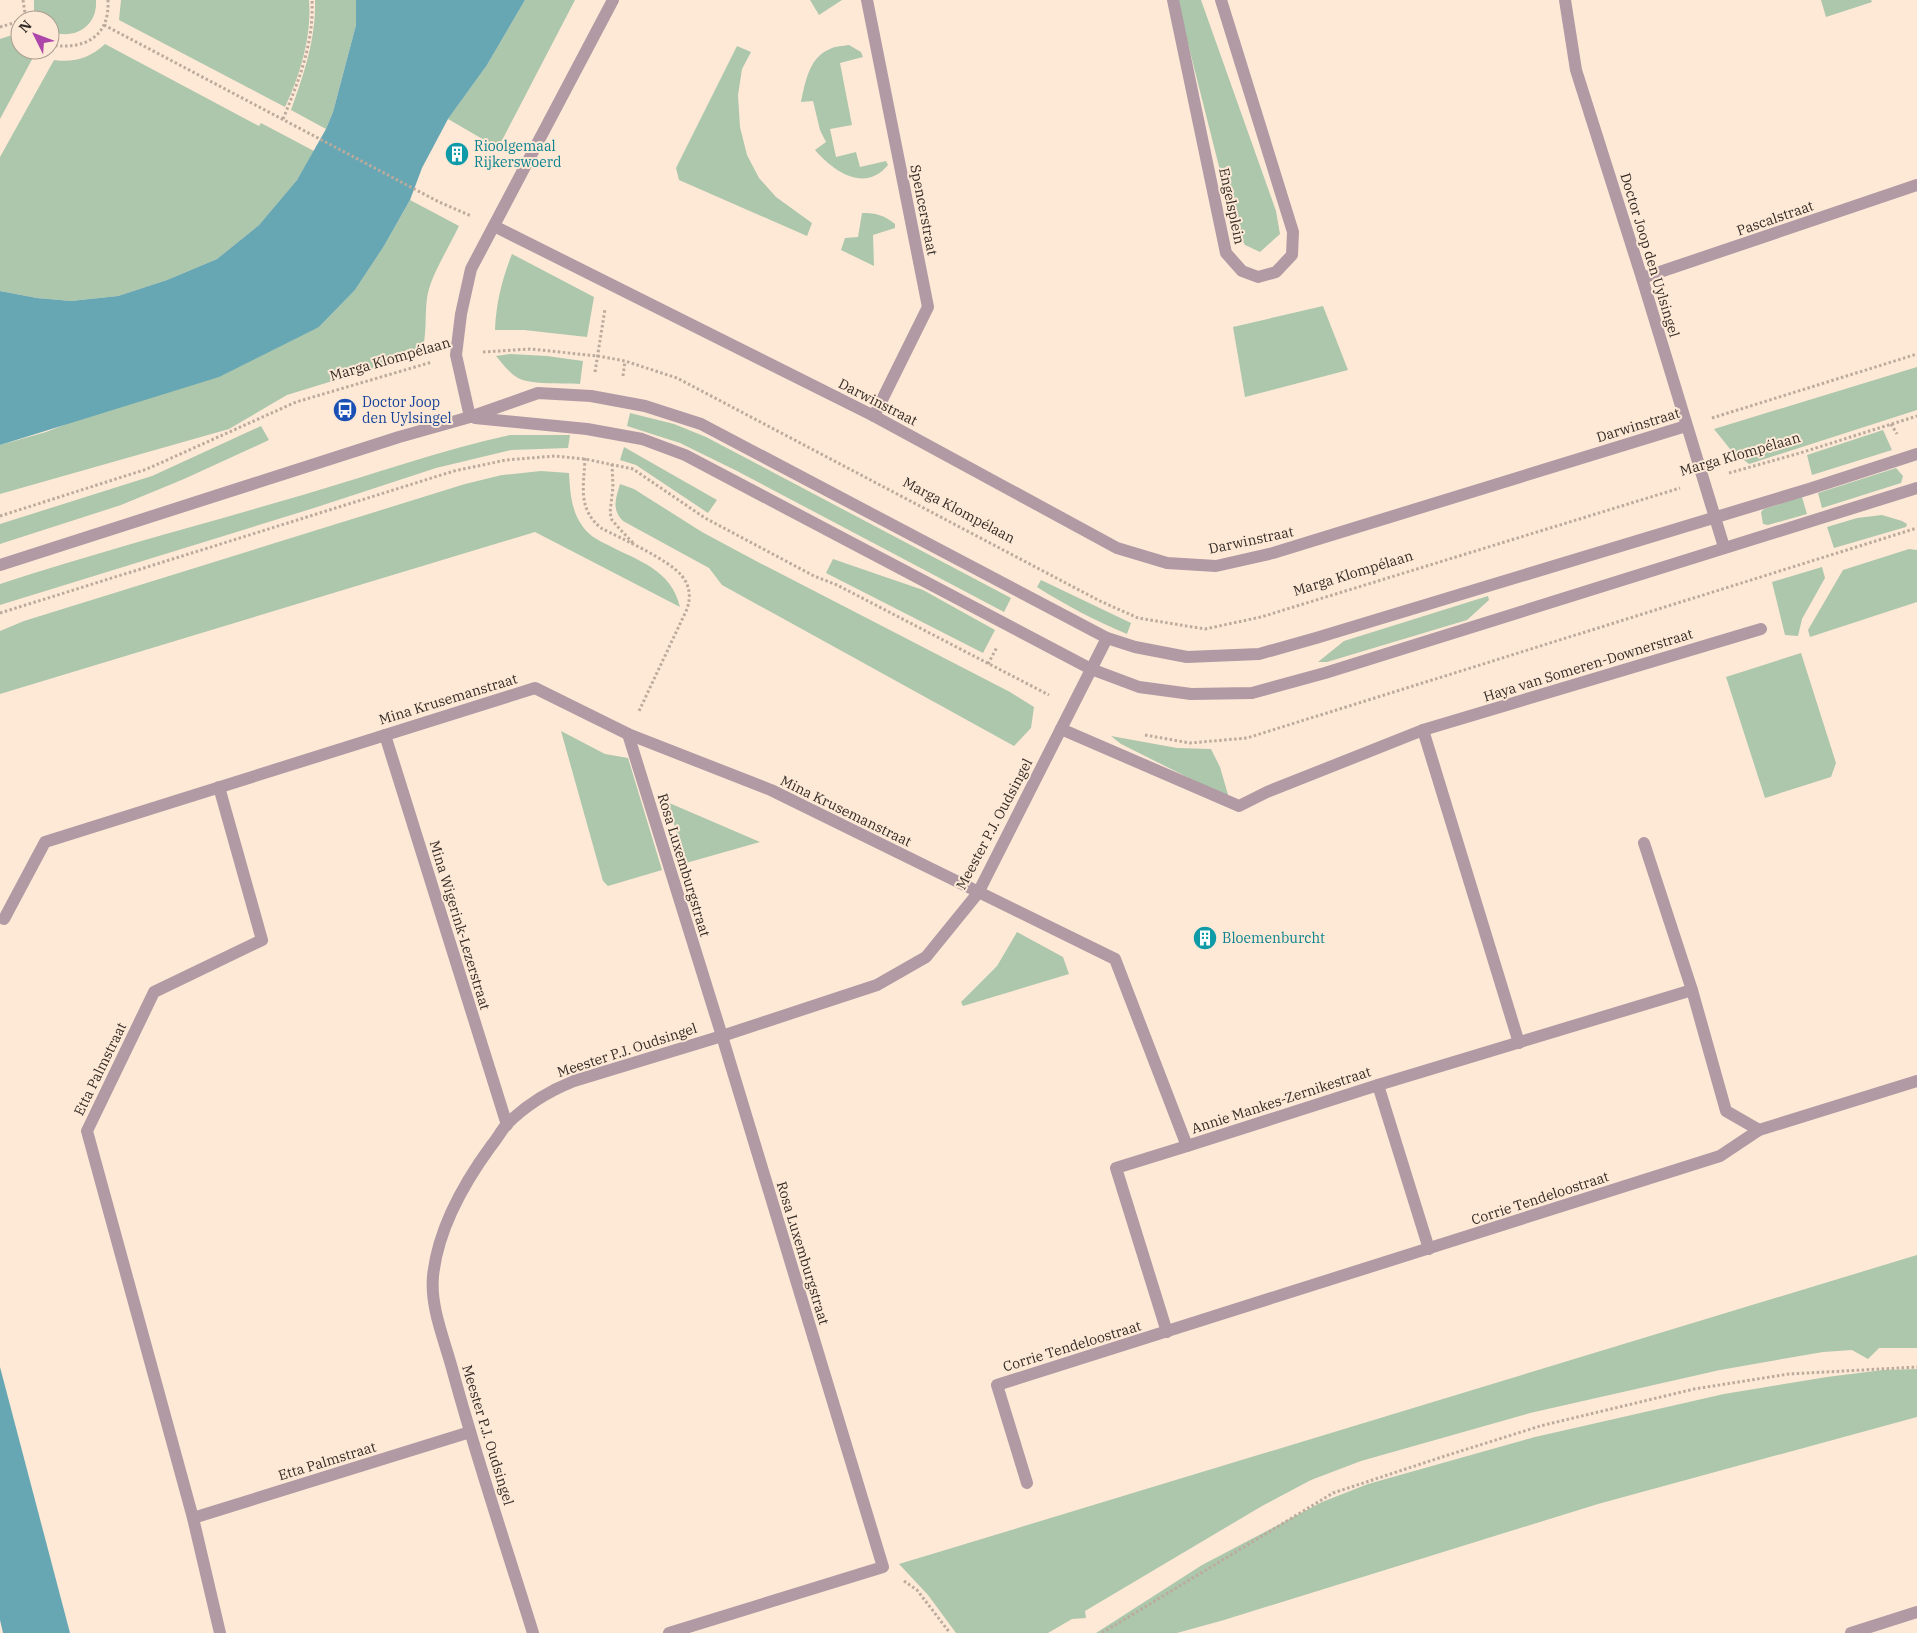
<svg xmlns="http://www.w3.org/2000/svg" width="1917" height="1633" font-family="'IBM Plex Serif',serif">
  <rect width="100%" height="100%" fill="#fee9d7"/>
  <g fill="#acc7ab">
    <path d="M34 0H96C98 27 73 41 50 31V20H38L34 11Z"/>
    <path d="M121 0H309C312 36 300 75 285 107L119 20Z"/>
    <path d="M315 0H356V25L333 112 326 129 291 110C304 74 316 39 315 0Z"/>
    <polygon points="525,0 575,0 498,148 448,119 487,65"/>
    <polygon points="810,0 842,0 819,15"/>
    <polygon points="1177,0 1201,0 1276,211 1280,234 1260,252 1245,245 1234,226"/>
    <polygon points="1821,0 1871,0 1872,2 1826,17"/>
    <polygon points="18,33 20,37 20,50 33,50 36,52 0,119 0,39"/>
    <path d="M105 44 259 126 261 123 314 151 297 180 259 225 217 259 167 280 118 296 71 301 37 298 0 291V157L54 60C74 63 90 58 105 44Z"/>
    <path d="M849 45 861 52 863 57 840 63 852 125 830 129 836 157 856 152 860 167 886 161 888 165C865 193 834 172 815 150L826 142 820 130 813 101 801 102C805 83 809 57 830 49 835 46 843 46 849 45Z"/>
    <polygon points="737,46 751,52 742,69 738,95 740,127 747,155 759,178 776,197 812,223 807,236 679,180 676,168"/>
    <path d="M410 200 459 226C450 245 435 269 429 289 423 308 429 339 420 354L287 395 229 429 0 494V445L46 432 319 327 355 290 384 246Z"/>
    <path d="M862 213C876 213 884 215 895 224V228L873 235 874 266 841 250 845 238 858 237Z"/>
    <path d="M512 254 594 297 587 337 524 330H495C496 303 502 279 512 254Z"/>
    <polygon points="1323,306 1348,370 1245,397 1233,327"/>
    <path d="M510 354 547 356 583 361 580 384C565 383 530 385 518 378 509 373 502 363 496 356Z"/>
    <polygon points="1917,367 1917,410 1749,464 1730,449 1714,429"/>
    <polygon points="630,413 674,424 706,437 1011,598 1004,612 737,471 680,443 627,426"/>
    <polygon points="261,426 269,440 184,479 121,505 0,544 0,524 152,476"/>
    <polygon points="1883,430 1892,450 1812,475 1807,455"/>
    <path d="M510 435H570L568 448 511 450 436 468 314 508 0 605V584C101 551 204 524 306 494 374 474 441 450 510 435Z"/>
    <polygon points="624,447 717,500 708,513 636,465 620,460"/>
    <polygon points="1896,468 1903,476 1901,483 1822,508 1818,493"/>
    <path d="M541 471 569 473C570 490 571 509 581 524 587 534 597 540 608 545 638 561 671 569 680 607L535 532 0 694V631L24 621 465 484 502 475Z"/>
    <path d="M620 484 634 489 702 532 756 561 1010 692 1034 707 1031 728 1014 746 722 585 709 568 623 521C611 509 616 498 620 484Z"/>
    <polygon points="1802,497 1807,514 1768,525 1763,524 1761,512 1764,509"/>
    <polygon points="1882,515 1902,521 1907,524 1906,527 1834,548 1827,527 1857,518"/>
    <polygon points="1909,549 1917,550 1917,602 1810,637 1808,630 1843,570"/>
    <polygon points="833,559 923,590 995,630 983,653 826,573"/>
    <polygon points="1822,567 1825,578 1802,619 1798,636 1785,635 1772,582"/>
    <path d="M1041 580 1131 623 1127 634C1096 621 1065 605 1037 587Z"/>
    <polygon points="1488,596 1489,600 1467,620 1327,662 1318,662 1344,641"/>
    <polygon points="1801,653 1836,763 1831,777 1765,798 1726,677"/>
    <polygon points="561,731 605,754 628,758 662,870 608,886 603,881"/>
    <polygon points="1111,736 1177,748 1211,749 1220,767 1229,798 1121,744"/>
    <polygon points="667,802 760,842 686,863"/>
    <polygon points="1017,932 1063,957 1069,974 963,1006 961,1002 997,966"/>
    <polygon points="1917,1255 1917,1348 1879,1348 1868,1359 1852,1350 1823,1352 1720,1370 1530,1413 1361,1461 1311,1480 1262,1506 1085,1611 1086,1618 1072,1619 1048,1633 956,1633 928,1595 899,1564"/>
    <polygon points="1917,1369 1917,1417 1598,1504 1224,1620 1177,1633 1096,1633 1202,1565 1322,1502 1368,1484 1535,1437 1724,1394 1827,1377 1883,1370"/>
  </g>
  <g fill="#67a7b4">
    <polygon points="356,0 525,0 487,65 448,119 422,168 410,200 384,246 355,290 319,327 219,377 0,445 0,291 37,298 71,301 118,296 167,280 217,259 259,225 297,180 326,129 333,112 356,25"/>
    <polygon points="0,1367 70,1633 3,1633 0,1620"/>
  </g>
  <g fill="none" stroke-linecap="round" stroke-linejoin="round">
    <g stroke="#bcab9d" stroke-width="3" stroke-dasharray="2.5 2.5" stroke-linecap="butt">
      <polyline points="23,0 26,20"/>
      <polyline points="104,25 439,202 471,216"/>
      <polyline points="0,27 20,21"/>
      <path d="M50 45C83 50 110 38 108 0"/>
      <path d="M283 119C299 80 314 43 312 0"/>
      <polyline points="483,352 530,349 598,356 625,361 677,378 1100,601 1138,618 1205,629 1261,617 1680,488"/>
      <polyline points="595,372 605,309"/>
      <polyline points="623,376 625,361"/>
      <polyline points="1712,418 1917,354"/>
      <polyline points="1891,424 1897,434"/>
      <path d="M585 458C584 486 577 508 601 528 622 539 668 559 682 576 690 586 691 597 687 609L639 711"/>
      <polyline points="612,464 613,487 610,513 612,520 617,526 634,544"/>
      <polyline points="1729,473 1800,453 1917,416"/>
      <polyline points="0,516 147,469 296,402 432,362"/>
      <polyline points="0,613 454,471 506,460 555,456 585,459 633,469 705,518 814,576 837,585 1049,695"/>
      <polyline points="988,664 997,647"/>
      <polyline points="1145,735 1190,743 1247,738 1917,528"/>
      <polyline points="904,1581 917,1590 950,1633"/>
      <polyline points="1102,1633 1333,1493 1448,1455 1540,1426 1694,1389 1789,1374 1917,1367"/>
    </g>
    <g stroke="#b19aa4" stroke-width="12">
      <polyline points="867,0 928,307 874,416"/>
      <polyline points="1173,0 1226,253 1242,271 1258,277 1276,272 1292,255 1293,232 1221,0"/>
      <polyline points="1565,0 1576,70 1642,278 1724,547"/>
      <polyline points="494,226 874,416 1117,548 1167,563 1216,566 1273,553 1686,426"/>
      <polyline points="1642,278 1917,185"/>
      <polyline points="470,417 456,355 461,314 471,269 613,0"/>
      <polyline points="475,418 587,429 642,439 685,455 1091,669 1139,687 1191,694 1252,693 1325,673 1917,488"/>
      <polyline points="0,565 399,437 470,417 538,393 591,396 645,406 701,424 1107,638 1135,647 1187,657 1259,654 1316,638 1809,489 1917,454"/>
      <polyline points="1061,729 1239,806 1267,792 1423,730 1761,629"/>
      <polyline points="1423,730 1519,1043"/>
      <polyline points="628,734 722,1036 883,1567 669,1633"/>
      <polyline points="385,735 507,1125"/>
      <polyline points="219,787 262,940 154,992 87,1131 193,1518 220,1633"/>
      <polyline points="1644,843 1692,990 1726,1111 1759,1130"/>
      <polyline points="4,919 45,842 535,688 628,734 771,790 1115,959 1187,1146 1378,1085 1692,990"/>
      <polyline points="1378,1085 1429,1249"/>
      <polyline points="1167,1332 1116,1168 1187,1146"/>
      <polyline points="1027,1483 997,1385 1720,1156 1759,1130 1917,1081"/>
      <polyline points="193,1518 470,1432"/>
      <path d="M533 1633C506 1546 477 1460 453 1372 445 1341 430 1308 433 1276 438 1228 464 1183 491 1146 497 1139 501 1131 507 1124 526 1105 549 1091 574 1081L722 1036 877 985 926 957 978 893 1107 638"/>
      <polyline points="1851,1633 1917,1612"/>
    </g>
  </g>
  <defs>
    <g id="building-disc" transform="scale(1.25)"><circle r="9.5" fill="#0f9aa8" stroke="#fee9d7"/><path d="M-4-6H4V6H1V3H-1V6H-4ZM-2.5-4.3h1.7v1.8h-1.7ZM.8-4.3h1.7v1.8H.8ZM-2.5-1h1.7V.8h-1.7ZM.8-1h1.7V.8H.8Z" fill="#fff"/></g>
    <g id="bus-disc" transform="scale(1.25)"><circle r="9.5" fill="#1a4fb4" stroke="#fee9d7"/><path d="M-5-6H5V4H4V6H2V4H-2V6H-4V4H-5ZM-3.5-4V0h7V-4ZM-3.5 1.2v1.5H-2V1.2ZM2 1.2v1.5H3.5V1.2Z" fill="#fff"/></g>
  </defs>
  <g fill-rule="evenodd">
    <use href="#building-disc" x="457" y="154"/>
    <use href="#bus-disc" x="345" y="410"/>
    <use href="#building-disc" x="1205" y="938"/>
  </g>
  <g text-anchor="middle" stroke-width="4" stroke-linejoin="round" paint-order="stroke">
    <g font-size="14" fill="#0d838f" stroke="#fee9d7" text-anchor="start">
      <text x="474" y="151">Rioolgemaal<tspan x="474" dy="16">Rijkerswoerd</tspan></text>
      <text x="1222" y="943">Bloemenburcht</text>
    </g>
    <g font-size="14" fill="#332b25" stroke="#fee9d7">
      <text transform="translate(1232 206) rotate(78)" y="5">Engelsplein</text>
      <text transform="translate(924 210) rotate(79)" y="5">Spencerstraat</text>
      <text transform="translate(1775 218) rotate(-19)" y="5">Pascalstraat</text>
      <text transform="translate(1650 255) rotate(73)" y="5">Doctor Joop den Uylsingel</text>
      <text transform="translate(390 359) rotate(-16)" y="5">Marga Klompélaan</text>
      <text transform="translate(878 402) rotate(27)" y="5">Darwinstraat</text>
      <text transform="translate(1638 425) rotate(-17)" y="5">Darwinstraat</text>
      <text transform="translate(1740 454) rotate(-16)" y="5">Marga Klompélaan</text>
      <text transform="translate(959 510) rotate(28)" y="5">Marga Klompélaan</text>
      <text transform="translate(1251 540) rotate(-12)" y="5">Darwinstraat</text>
      <text transform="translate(1353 573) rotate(-17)" y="5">Marga Klompélaan</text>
      <text transform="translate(1588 665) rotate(-17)" y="5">Haya van Someren-Downerstraat</text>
      <text transform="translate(448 699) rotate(-17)" y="5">Mina Krusemanstraat</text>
      <text transform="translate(846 811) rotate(26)" y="5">Mina Krusemanstraat</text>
      <text transform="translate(994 824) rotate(-62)" y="5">Meester P.J. Oudsingel</text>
      <text transform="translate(684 865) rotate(73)" y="5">Rosa Luxemburgstraat</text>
      <text transform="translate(460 925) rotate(73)" y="5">Mina Wigerink-Lezerstraat</text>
      <text transform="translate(627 1050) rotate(-18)" y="5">Meester P.J. Oudsingel</text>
      <text transform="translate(100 1069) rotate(-64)" y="5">Etta Palmstraat</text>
      <text transform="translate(1281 1100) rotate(-18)" y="5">Annie Mankes-Zernikestraat</text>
      <text transform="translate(1540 1198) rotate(-18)" y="5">Corrie Tendeloostraat</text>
      <text transform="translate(803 1253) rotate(73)" y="5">Rosa Luxemburgstraat</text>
      <text transform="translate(1072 1346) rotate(-17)" y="5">Corrie Tendeloostraat</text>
      <text transform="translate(488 1435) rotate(73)" y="5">Meester P.J. Oudsingel</text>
      <text transform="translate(327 1461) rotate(-17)" y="5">Etta Palmstraat</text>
    </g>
    <g font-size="14" fill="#164399" stroke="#fee9d7" text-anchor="start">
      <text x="362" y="407">Doctor Joop<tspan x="362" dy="16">den Uylsingel</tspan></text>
    </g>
  </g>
  <g transform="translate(35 35) rotate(312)"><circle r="24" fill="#fee9d7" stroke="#ad9d90"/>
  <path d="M0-4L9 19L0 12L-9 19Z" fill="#ad46a9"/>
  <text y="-8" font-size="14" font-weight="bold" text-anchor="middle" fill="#332b25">N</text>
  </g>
</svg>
